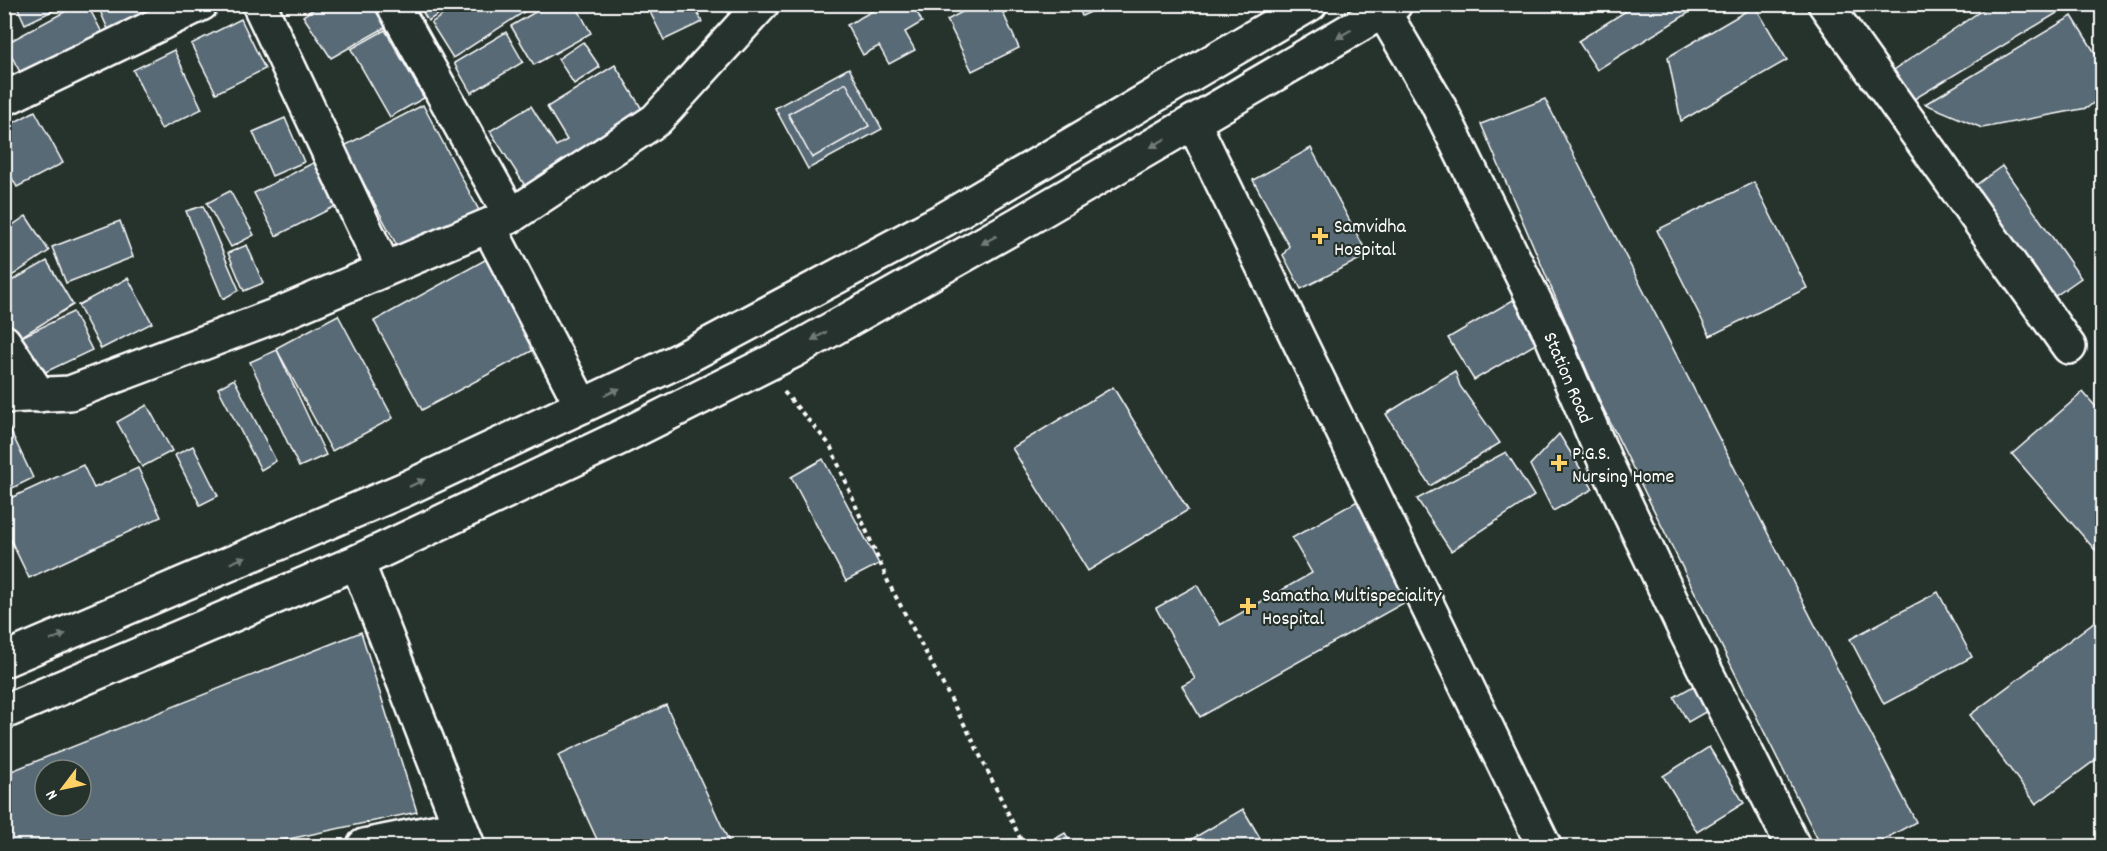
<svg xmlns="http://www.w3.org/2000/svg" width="2107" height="851" font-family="Dekko,sans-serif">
  <rect width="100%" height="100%" fill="#26332d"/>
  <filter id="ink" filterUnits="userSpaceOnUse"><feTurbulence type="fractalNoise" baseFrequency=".0167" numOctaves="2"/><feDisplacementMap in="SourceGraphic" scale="12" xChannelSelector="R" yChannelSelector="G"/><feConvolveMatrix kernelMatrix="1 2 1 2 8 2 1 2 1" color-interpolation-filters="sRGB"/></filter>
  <g filter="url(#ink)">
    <g fill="#586a76" stroke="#fff" stroke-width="1.5" fill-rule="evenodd">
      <polygon points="16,4 67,4 25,24"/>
      <polygon points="79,4 87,4 107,42 27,85 5,44"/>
      <polygon points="97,4 147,4 153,19 111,36"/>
      <polygon points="321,4 384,4 395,22 331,58 303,16"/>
      <polygon points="418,4 454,4 428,21"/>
      <polygon points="459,4 536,4 453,58 431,23"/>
      <polygon points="549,4 575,4 591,33 534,65 511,26"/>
      <polygon points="646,4 693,4 702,22 664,40"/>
      <polygon points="885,4 913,4 922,22 905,32 915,50 889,64 879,46 863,55 847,25"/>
      <polygon points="977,4 999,4 1019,48 972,71 947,20"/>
      <polygon points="1077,4 1100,4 1101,7 1082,16"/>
      <polygon points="1637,4 1703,4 1597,70 1578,41"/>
      <polygon points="1991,4 2072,4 1906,104 1888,74"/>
      <polygon points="1755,6 1787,60 1681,121 1668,57"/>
      <polygon points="2072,16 2102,64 2102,96 2087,108 1982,128 1925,104"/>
      <polygon points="241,19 265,69 216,93 191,44"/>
      <polygon points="385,30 424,98 390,117 351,49"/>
      <polygon points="506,32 523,62 471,93 454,63"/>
      <polygon points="583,42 600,67 574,84 558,59"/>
      <polygon points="174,50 202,109 161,129 133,70"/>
      <polygon points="615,65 648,119 529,192 490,131 531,106 556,146 567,140 547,107"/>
      <polygon points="849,68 882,129 808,169 775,108"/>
      <polygon points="846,83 869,126 812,158 788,114"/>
      <polygon points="1545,99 1916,822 1872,846 1821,846 1602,406 1481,124"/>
      <polygon points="423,105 482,216 403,257 344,146"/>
      <polygon points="35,111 63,163 17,187 4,164 4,128"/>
      <polygon points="285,118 304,162 272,176 253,132"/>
      <polygon points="1311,148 1368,255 1301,289 1283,255 1289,246 1253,180"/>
      <polygon points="315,162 336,206 276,236 254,193"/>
      <polygon points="2002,166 2081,278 2051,299 1972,188"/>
      <polygon points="1754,182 1807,288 1710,336 1657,230"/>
      <polygon points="230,191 254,235 231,247 207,203"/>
      <polygon points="203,206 239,290 223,299 186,211"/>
      <polygon points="26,216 49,251 4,281 4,231"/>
      <polygon points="120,221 133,257 66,283 52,247"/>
      <polygon points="247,245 263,283 244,291 228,253"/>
      <polygon points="494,255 543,345 422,410 374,321"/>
      <polygon points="47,261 73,305 19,338 4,315 4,285"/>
      <polygon points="128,278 152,323 101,349 78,305"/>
      <polygon points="1513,300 1539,342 1474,380 1448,338"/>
      <polygon points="73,312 92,350 37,376 19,338"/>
      <polygon points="338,315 393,418 332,451 276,348"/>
      <polygon points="277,350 326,455 299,467 250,362"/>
      <polygon points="1455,371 1460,386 1500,443 1430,486 1386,414"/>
      <polygon points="234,379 276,461 261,470 218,388"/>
      <polygon points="1113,387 1188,510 1088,571 1012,448"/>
      <polygon points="2083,392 2102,414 2102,544 2095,550 2012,454"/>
      <polygon points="147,405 172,451 142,467 117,422"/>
      <polygon points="5,419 33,478 4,492 4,420"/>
      <polygon points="1559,434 1593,489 1553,511 1530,465"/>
      <polygon points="193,446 218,496 200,505 175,455"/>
      <polygon points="1506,452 1534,496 1451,551 1417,499"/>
      <polygon points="823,459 879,564 846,581 791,477"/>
      <polygon points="83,465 94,488 138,468 161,517 29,578 4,526 4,501"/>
      <polygon points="1361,499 1416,596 1200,717 1182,686 1195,679 1156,608 1197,585 1220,625 1312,573 1292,538"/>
      <polygon points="1938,592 1972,657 1884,704 1850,639"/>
      <polygon points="2102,616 2102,755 2036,804 1970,715"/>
      <path d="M361 632 417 812 256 846H4V774ZM45 770H81V806H45Z"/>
      <polygon points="1695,685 1709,710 1688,722 1674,697"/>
      <polygon points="666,705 731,846 600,846 558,755"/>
      <polygon points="1709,747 1744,803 1697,832 1663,776"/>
      <polygon points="1243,809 1263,843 1257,846 1180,846"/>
      <polygon points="1065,833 1073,846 1050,846 1048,843"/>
    </g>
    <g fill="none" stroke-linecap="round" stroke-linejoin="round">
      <g stroke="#fff" stroke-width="38">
        <g id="minor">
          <polyline points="259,4 384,269"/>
          <polyline points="393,4 511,216"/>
          <polyline points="1825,4 2069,347"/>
          <path id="s1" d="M1383 11 1437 103 1549 330 1606 463 1684 628 1793 846"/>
          <polyline points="4,99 201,4"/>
          <polyline points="1193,122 1544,846"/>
          <polyline points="489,227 582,406"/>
          <polyline points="4,342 39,395"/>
          <polyline points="4,396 70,393 277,315 511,216 656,120 762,4"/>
          <polyline points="357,562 468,846"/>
          <polyline points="364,846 459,827"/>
        </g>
      </g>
      <g stroke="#fff" stroke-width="38">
        <g id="major">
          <polyline points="4,660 403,490 680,360 945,219 1310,4"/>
          <polyline points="4,712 357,562 621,437 793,351 1017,225 1395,4"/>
        </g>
      </g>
      <polyline stroke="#fff" stroke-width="4" stroke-dasharray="4.5 4.5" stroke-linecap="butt" points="784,392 830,445 889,584 971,737 1024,846"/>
      <use href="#minor" stroke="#26332d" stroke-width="33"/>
      <use href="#major" stroke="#26332d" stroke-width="33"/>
    </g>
    <defs><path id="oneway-solid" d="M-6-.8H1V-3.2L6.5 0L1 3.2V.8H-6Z" transform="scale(1.5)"/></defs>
    <g fill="#727a76">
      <use href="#oneway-solid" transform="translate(1344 34) rotate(150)"/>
      <use href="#oneway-solid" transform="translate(1158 143) rotate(150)"/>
      <use href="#oneway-solid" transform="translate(989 240) rotate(151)"/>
      <use href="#oneway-solid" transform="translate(819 336) rotate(151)"/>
      <use href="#oneway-solid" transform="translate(612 392) rotate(-25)"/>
      <use href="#oneway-solid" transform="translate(417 483) rotate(-25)"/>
      <use href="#oneway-solid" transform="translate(238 560) rotate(-23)"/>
      <use href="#oneway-solid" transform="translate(58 637) rotate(-23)"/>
    </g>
  </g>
  <g fill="#ffd166" stroke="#26332d" stroke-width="2">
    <path d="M1317 227h6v6h6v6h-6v6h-6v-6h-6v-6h6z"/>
    <path d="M1556 454h6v6h6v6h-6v6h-6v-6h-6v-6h6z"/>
    <path d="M1245 597h6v6h6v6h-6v6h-6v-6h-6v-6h6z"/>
  </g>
  <g text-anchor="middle" stroke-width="4.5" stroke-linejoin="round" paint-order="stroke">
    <g font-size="20" fill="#fff" stroke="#26332d" text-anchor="start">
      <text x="1334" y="232">Samvidha<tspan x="1334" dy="23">Hospital</tspan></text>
      <text x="1572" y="459">P.G.S.<tspan x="1572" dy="23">Nursing Home</tspan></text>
      <text x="1262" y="601">Samatha Multispeciality<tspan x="1262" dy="23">Hospital</tspan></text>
    </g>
    <g font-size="20" fill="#fff" stroke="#26332d">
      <text dy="7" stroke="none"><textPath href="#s1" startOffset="411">Station Road</textPath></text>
    </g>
  </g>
  <rect width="2107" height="851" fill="none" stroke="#26332d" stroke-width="24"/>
  <rect x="12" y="12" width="2083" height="827" fill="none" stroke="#fff" stroke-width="2" filter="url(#ink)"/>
  <g transform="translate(63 788) rotate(238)"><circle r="28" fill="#26332d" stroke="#7d8581" stroke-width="1.5"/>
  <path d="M0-4.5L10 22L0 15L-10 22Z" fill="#ffd166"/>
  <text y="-9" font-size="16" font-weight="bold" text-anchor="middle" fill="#ffffff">N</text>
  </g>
</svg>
